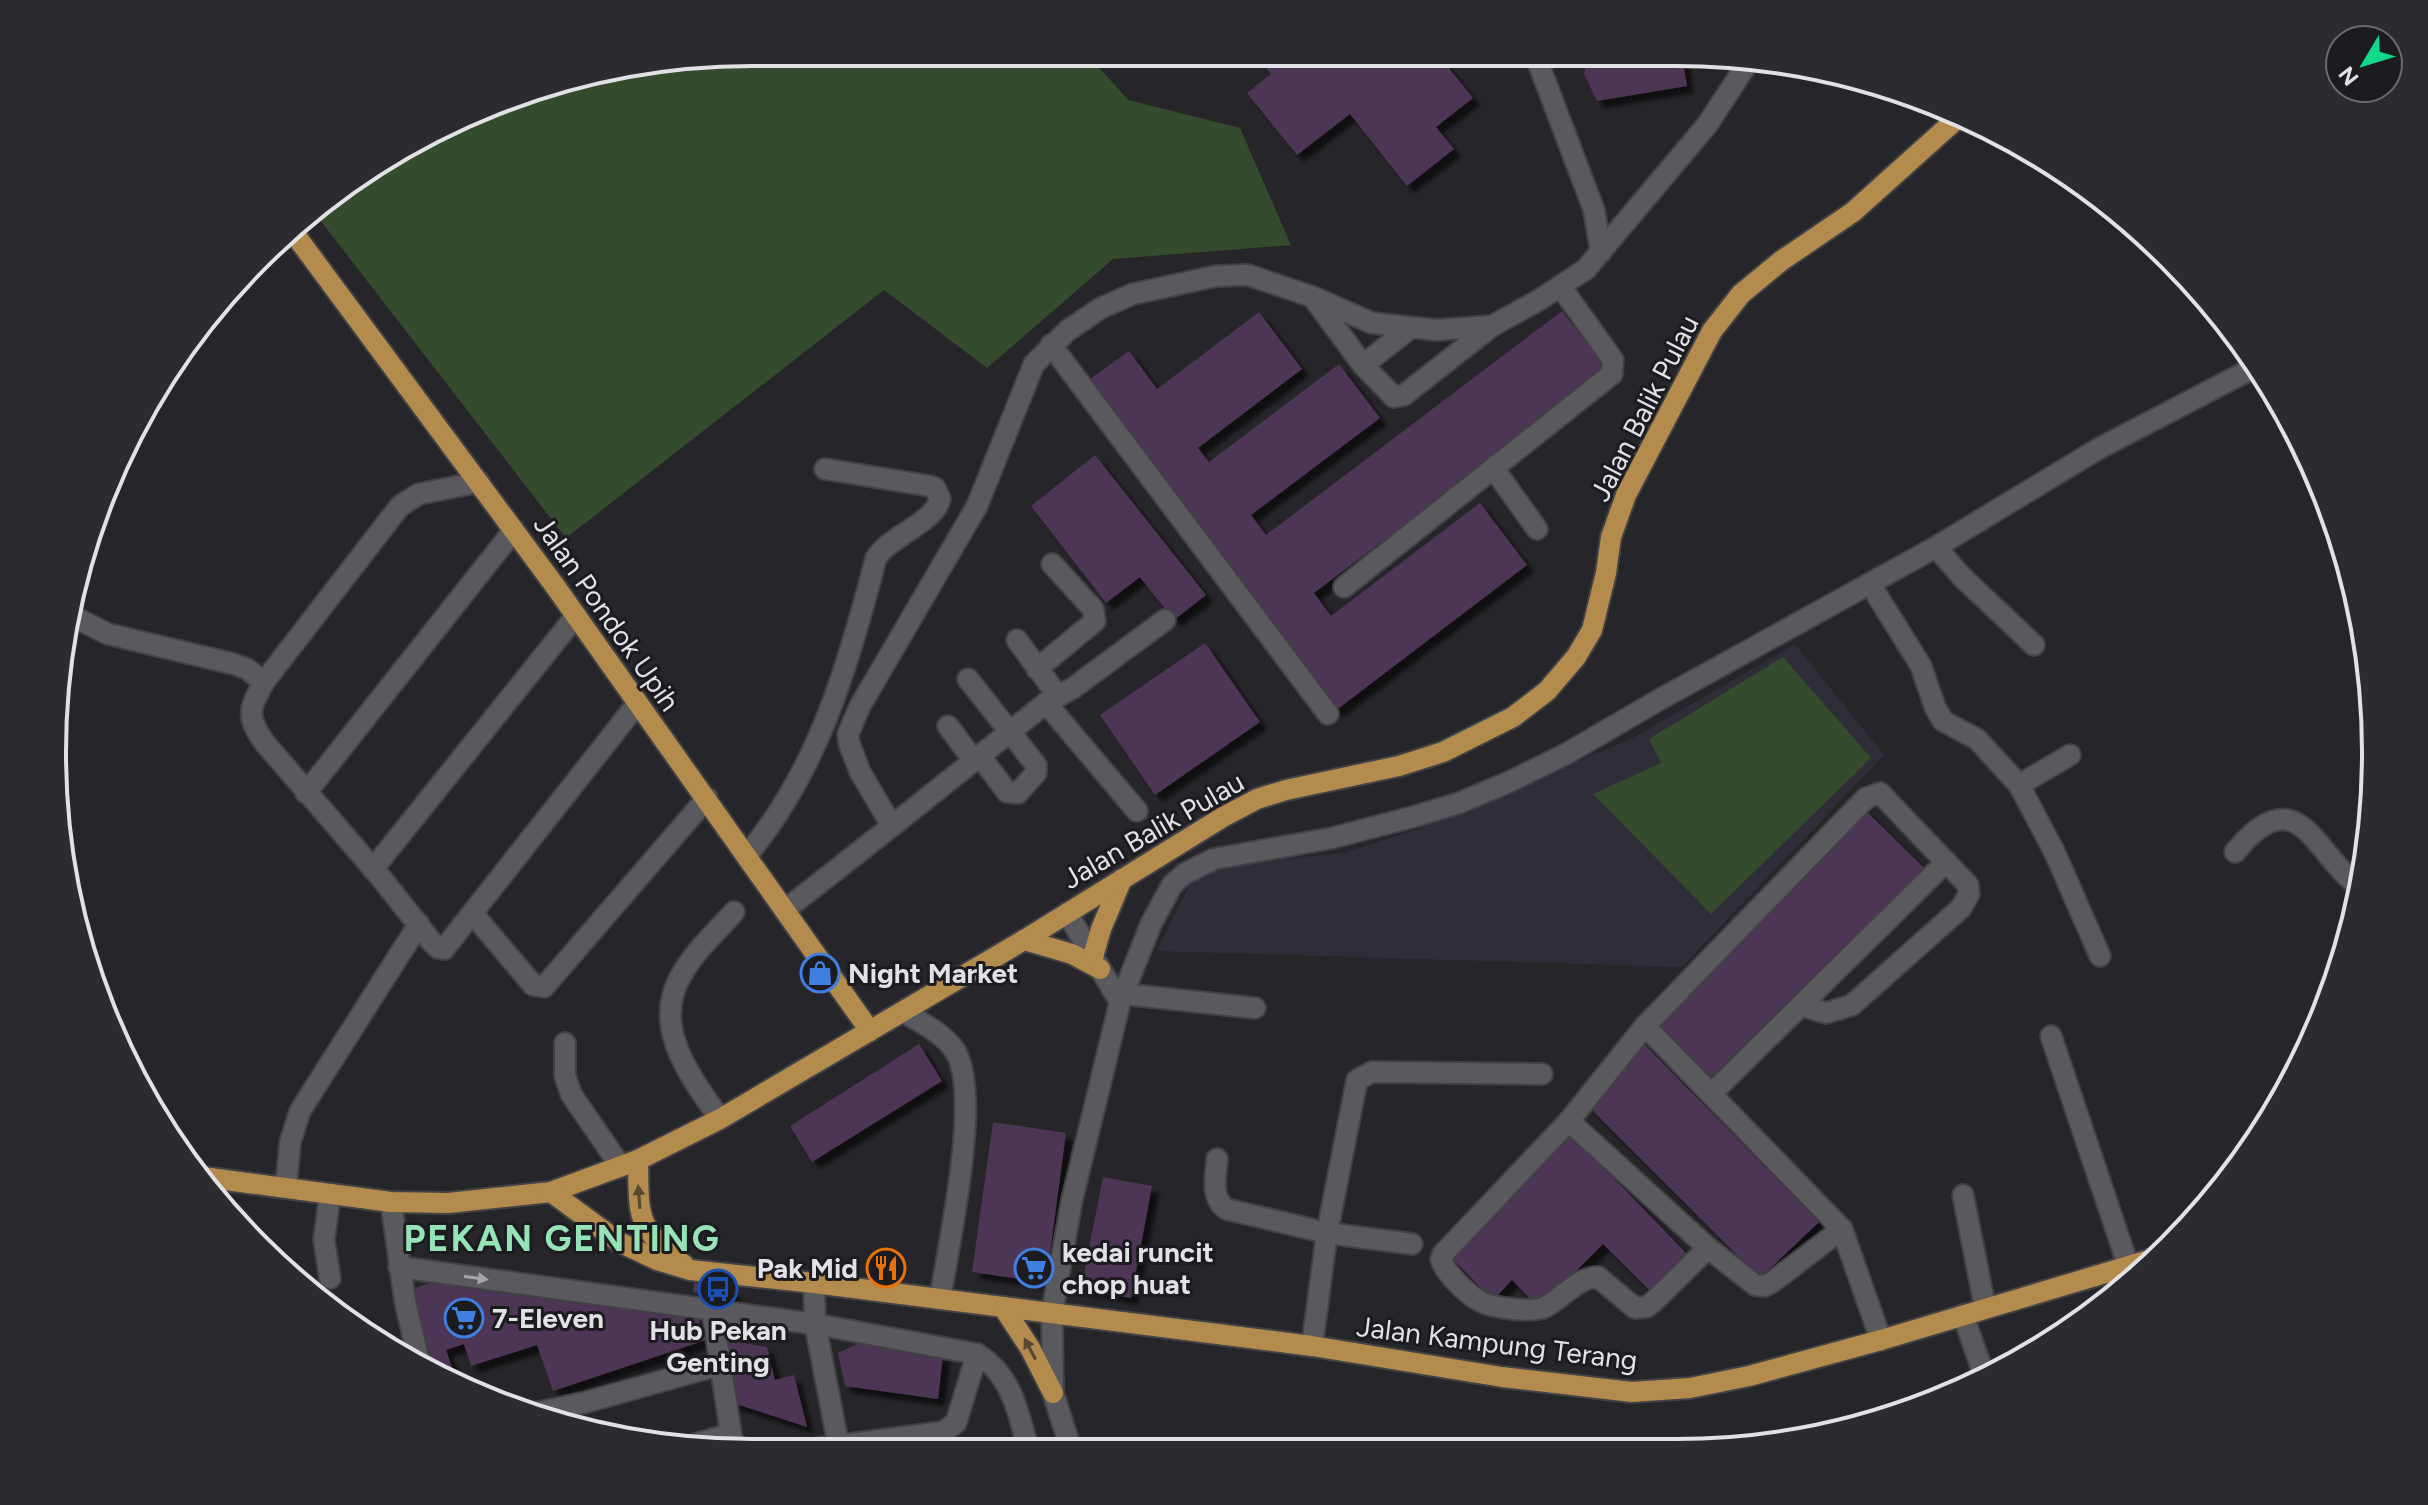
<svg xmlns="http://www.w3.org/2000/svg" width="2428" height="1505" font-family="Figtree,sans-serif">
  <defs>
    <filter id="shadow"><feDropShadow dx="7" dy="7" stdDeviation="2" flood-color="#0009"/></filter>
  </defs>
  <rect width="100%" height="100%" fill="#262529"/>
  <polygon fill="#2f2d37" points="1795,644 1884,755 1682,967 1157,951 1192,879 1237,864 1342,853 1416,830 1633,738"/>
  <g fill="#354b2e">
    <polygon points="753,52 1087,54 1128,100 1240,128 1291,245 1113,259 987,368 884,290 566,538 313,211 326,196 528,89"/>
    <polygon points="1783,657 1871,758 1711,914 1593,794 1661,763 1649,739"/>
  </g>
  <g fill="#4e3554" filter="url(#shadow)">
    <polygon points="1256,55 1439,56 1473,98 1436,127 1454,149 1407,186 1350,114 1297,155 1247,93 1271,74"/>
    <polygon points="1588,57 1682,57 1687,86 1597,101 1584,74"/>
    <polygon points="1562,311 1608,371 1314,593 1331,616 1480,503 1527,565 1335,711 1086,382 1129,351 1157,389 1259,312 1302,369 1198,448 1209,462 1339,364 1380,418 1251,515 1266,535"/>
    <polygon points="1095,455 1206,595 1174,620 1140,577 1106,603 1031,506"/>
    <polygon points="1205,643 1260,722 1155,795 1100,715"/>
    <polygon points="1862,807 1929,873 1715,1084 1651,1024"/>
    <polygon points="919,1044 942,1081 812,1162 790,1126"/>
    <polygon points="1645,1045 1819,1222 1760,1278 1587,1105"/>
    <polygon points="993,1122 1066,1133 1046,1283 972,1272"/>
    <polygon points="1566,1129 1688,1255 1651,1292 1603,1244 1539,1308 1512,1280 1493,1300 1448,1254"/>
    <polygon points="1103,1177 1152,1186 1131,1298 1081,1289"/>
    <polygon points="445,1278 697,1314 706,1340 553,1391 537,1345 471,1366 464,1344 446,1350 456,1379 452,1381 433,1370 406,1291"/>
    <polygon points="694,1283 734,1289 733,1298 693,1292"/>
    <polygon points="716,1338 767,1347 775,1380 794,1375 807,1427 733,1403"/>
    <polygon points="861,1342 943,1355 938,1399 845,1386 838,1353"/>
  </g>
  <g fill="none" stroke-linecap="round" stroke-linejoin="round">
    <g stroke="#424145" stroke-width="24">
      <g id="minor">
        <polyline points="1536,57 1594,210 1601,252"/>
        <polyline points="1315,300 1363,365 1394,397 1404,395 1492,326"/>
        <polyline points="1051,345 1328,714"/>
        <polyline points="1363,365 1409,329"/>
        <polyline points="1494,469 1537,529"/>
        <path d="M479 482 419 494 400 506 264 682C249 709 246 716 264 742L382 879 431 941 438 948 444 949 637 704"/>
        <polyline points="1936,547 1962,577 2034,645"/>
        <polyline points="1870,584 1921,666 1935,707 1943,721 1977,739 2019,785 2054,851 2100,956"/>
        <polyline points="1344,587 1612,374 1613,360 1561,287"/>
        <polyline points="74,617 108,634 234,664 247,669 264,682"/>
        <polyline points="1017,640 1058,696"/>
        <polyline points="1037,669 1095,621 1093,609 1052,564"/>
        <polyline points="968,679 1036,765 1036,773 1018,793 1007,792 980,756"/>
        <polyline points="1046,703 1137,811"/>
        <polyline points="948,726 974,761"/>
        <polyline points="2019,785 2070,755"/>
        <polyline points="306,793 514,530"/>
        <polyline points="892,826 1046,703 1073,688 1165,620"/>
        <path d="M2235 852C2299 775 2314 855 2360 887"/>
        <path d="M747 855C818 771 849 663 876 558 891 535 934 523 940 499L935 488 930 486 825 469"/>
        <polyline points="373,869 575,617"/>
        <polyline points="785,910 892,826 860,772 849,743 848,734 860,706 977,506 1034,364 1067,331 1101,308 1133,294 1216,276 1248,275 1313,297 1372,323 1436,330 1492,326 1539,300 1586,269 1707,125 1751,58"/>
        <polyline points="1067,913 1120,1002"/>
        <polyline points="473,914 533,985 544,987 707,798"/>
        <polyline points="1123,994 1255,1008"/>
        <path d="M903 1012C920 1022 941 1032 953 1048 984 1087 948 1247 940 1299"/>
        <polyline points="1645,1026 1842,1229 1881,1340"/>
        <polyline points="2051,1036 2128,1265"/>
        <polyline points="565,1043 565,1076 571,1094 621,1167"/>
        <polyline points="1711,1094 1946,862"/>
        <path d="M720 1119C691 1077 650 1026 682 974 695 951 716 932 734 912"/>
        <polyline points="1569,1121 1708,1248 1755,1285 1764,1286 1771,1283 1842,1229"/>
        <path d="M1217 1159C1216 1176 1210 1197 1226 1209L1327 1233 1412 1244"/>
        <polyline points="286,1188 290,1143 300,1111 419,924"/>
        <polyline points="1963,1195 1985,1307"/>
        <polyline points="391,1202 405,1301 419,1362"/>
        <path d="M1708 1248 1652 1303 1647 1307 1635 1308 1598 1277C1578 1277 1563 1298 1545 1307 1532 1313 1490 1308 1478 1300 1466 1293 1444 1272 1441 1259L1443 1254 1569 1121 1645 1026 1866 798 1880 793 1968 885 1969 894 1961 908 1852 1005 1826 1013 1802 1006"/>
        <path d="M399 1267 815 1324 977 1354C1011 1374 1019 1413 1028 1449"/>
        <polyline points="330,1278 324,1240 330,1194"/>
        <polyline points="814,1283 815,1324 839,1448"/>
        <polyline points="712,1310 733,1447"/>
        <polyline points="1963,1315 1985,1378"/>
        <polyline points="1312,1346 1327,1233 1357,1080 1372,1072 1542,1074"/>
        <polyline points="534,1413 583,1403 719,1365"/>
        <polyline points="685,1447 730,1434"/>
        <polyline points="819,1448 943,1432 956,1423 977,1354"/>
        <polyline points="1071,1449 1053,1393 1052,1313 1072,1200 1120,1002 1151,924 1172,885 1184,874 1214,859 1332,838 1416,816 1459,803 1509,782 1566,754 1657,701 1936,547 2098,449 2257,366"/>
      </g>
    </g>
    <g stroke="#424145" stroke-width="24">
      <g id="major">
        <polyline points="293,232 555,586 870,1031"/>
        <polyline points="1024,940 1072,954 1100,969"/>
        <polyline points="1093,957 1101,929 1122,879"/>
        <path d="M638 1160C639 1221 636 1225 684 1265"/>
        <polyline points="203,1177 391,1202 448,1203 551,1192 638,1160 720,1119 1024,940 1223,817 1257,799 1286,790 1399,766 1443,752 1513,717 1547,691 1576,657 1592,630 1606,573 1611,537 1626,495 1712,331 1741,294 1781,261 1853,212 1961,115"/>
        <polyline points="551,1192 619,1242 657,1260 690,1270 814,1283 1312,1346 1502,1377 1632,1392 1690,1388 1749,1376 1881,1340 2159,1257"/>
        <polyline points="1003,1307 1030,1348 1053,1393"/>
      </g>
    </g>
    <use href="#minor" stroke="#5a595e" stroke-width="20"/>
    <use href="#major" stroke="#b38b4c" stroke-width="20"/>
  </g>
  <defs><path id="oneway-solid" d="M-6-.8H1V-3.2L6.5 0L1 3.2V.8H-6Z" transform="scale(2)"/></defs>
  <g fill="#584832">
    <use href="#oneway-solid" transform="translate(639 1197) rotate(-94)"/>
    <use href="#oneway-solid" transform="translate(1030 1349) rotate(-118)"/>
  </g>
  <use fill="#a5a4a8" href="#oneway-solid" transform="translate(476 1278) rotate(8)"/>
  <defs>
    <g id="shop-ring" transform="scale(2)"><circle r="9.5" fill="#1c1b20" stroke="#3f7fe0" stroke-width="1.5"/><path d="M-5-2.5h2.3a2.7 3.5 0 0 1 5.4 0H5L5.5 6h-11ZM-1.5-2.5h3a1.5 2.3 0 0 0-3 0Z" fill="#3f7fe0"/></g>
    <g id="restaurant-ring" transform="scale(2)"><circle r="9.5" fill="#1c1b20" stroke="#e8710a" stroke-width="1.5"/><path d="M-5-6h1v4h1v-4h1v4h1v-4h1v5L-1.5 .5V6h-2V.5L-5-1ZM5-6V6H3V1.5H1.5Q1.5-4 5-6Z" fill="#e8710a"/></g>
    <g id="supermarket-ring" transform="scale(2)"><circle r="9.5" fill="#1c1b20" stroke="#3f7fe0" stroke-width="1.5"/><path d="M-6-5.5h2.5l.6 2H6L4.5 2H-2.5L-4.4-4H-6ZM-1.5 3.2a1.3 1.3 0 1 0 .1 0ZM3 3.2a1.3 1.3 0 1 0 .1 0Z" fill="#3f7fe0"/></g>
    <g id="bus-ring" transform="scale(2)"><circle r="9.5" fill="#1c1b20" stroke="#1a4fb4" stroke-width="1.5"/><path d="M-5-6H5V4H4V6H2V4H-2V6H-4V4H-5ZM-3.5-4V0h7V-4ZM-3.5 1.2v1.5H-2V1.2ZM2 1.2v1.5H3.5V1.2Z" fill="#1a4fb4"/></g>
  </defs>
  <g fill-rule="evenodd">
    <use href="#shop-ring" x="820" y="973"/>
    <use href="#restaurant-ring" x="886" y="1268"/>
    <use href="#supermarket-ring" x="1034" y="1268"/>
    <use href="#bus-ring" x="718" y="1289"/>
    <use href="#supermarket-ring" x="464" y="1318"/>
  </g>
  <g text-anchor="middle" stroke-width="6" stroke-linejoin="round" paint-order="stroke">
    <g font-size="28" fill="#e2e1e5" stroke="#1c1b20">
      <text transform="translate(1644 408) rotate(-63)" y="10">Jalan Balik Pulau</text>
      <text transform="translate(607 613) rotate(55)" y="10">Jalan Pondok Upih</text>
      <text transform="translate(1153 830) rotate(-30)" y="10">Jalan Balik Pulau</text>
      <text transform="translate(1497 1343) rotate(7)" y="10">Jalan Kampung Terang</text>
    </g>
    <g font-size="28" font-weight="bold" fill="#e2e1e5" stroke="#1c1b20" text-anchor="start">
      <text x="848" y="983">Night Market</text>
      <text x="1062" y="1262">kedai runcit<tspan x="1062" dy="32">chop huat</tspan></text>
      <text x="858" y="1278" text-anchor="end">Pak Mid</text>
      <text x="492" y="1328">7-Eleven</text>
      <text x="718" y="1340" text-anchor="middle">Hub Pekan<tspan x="718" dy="32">Genting</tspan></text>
    </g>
    <g font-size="36" font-weight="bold" letter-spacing="2" fill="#95e3b6" stroke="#1c1b20">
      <text x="562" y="1251">PEKAN GENTING</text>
    </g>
  </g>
  <path d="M0 0H2428V1505H0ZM752 66H1676A686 686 0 0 1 2362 752V753A686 686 0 0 1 1676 1439H752A686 686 0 0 1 66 753V752A686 686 0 0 1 752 66Z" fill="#2c2b30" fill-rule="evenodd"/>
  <path fill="none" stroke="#e2e1e5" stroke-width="4" d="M752 66H1676A686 686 0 0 1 2362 752V753A686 686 0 0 1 1676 1439H752A686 686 0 0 1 66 753V752A686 686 0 0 1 752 66Z"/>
  <g transform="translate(2364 64) rotate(232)"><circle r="38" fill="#1c1b20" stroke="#6b6a6f" stroke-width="2"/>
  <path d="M0-6L14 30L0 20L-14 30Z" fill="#12d98a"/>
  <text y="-12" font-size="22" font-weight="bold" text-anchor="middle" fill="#e2e1e5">N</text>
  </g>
</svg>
